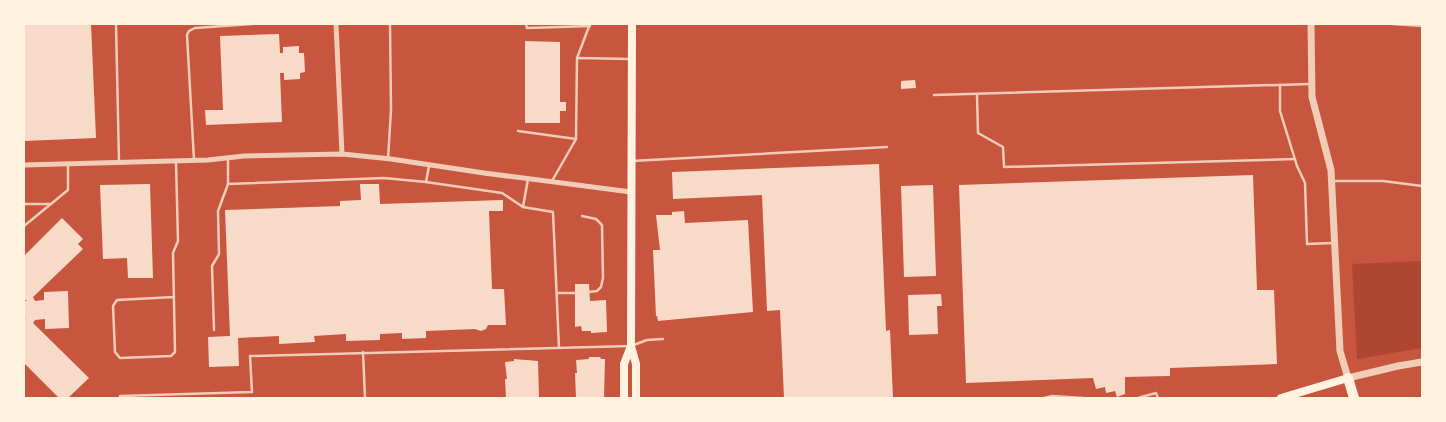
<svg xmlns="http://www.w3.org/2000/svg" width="1446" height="422" font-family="Bitter,serif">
  <rect width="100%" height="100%" fill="#c8553d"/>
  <polygon fill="#ae4732" points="1422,261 1422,348 1357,359 1352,264"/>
  <g fill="#f7dbc8">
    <polygon points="24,24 91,24 96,138 24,141"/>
    <polygon points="279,34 280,53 283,53 283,47 299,46 299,53 304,53 305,72 300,73 300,79 284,80 284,73 280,73 282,122 206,125 205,110 223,110 220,36"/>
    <polygon points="525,41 560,42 560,102 566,102 566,111 560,111 560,123 525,123"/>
    <polygon points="915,80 916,88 901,89 901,81"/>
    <polygon points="879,164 886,331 890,330 893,398 784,398 780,310 767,311 762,195 673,199 672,172"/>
    <polygon points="1253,175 1257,290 1274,290 1277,364 1170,368 1170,376 1125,377 1125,394 1117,397 1115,391 1106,393 1105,387 1096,389 1093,378 966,383 959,185"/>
    <polygon points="150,184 153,278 128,278 127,258 103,259 100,185"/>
    <polygon points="360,184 379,184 380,204 503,200 503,211 489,211 492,289 504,289 506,325 488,325 486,329 481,331 475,329 426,331 426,338 402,339 402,333 380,334 380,340 346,341 346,334 314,336 315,342 279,344 279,336 238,338 239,366 209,367 208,337 230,336 225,210 340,206 340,201 361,200"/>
    <polygon points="933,185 936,276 904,277 901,186"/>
    <polygon points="684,211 685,223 748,220 753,312 658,321 657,316 656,316 653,250 660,250 656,215 672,215 672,212"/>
    <polygon points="62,218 83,239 78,244 83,249 33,297 35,301 44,300 44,292 68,291 69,328 45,329 45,319 35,320 33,323 89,378 68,398 59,398 24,363 24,320 26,320 24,319 24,302 27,300 24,300 24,256"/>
    <polygon points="575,284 589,284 590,301 606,300 607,332 591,333 591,331 582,331 581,326 575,327"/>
    <polygon points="941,294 942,306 937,306 938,334 909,335 908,295"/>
    <polygon points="589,357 600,357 601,359 605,359 604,398 576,398 575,373 577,373 576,360 589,359"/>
    <polygon points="514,359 538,361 539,398 506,398 505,379 507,379 505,362 514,361"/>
  </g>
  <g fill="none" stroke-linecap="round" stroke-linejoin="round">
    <g stroke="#f1ccb7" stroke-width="2.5">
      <polyline points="116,24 119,162"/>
      <polyline points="526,24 527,28 590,26"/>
      <polyline points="1393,24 1422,26"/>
      <polyline points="577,58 590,24"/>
      <polyline points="1280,85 1280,111 1297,166 1305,183 1307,244 1332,243"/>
      <polyline points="934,95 1310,84"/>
      <polyline points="977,95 978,133 1003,147 1004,167 1295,159"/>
      <polyline points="518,131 576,139"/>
      <polyline points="228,159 228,184 384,178 426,182"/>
      <polyline points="388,159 391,110 390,24"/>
      <polyline points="194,160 187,35 189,31 195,28 252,24"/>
      <polyline points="632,161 887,147"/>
      <polyline points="429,166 426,182 502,193 523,207 553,212 559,348"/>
      <polyline points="552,181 576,139 577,58 630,59"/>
      <polyline points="1333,181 1383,181 1422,186"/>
      <polyline points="24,204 50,204"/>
      <polyline points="523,207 528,179"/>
      <polyline points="582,216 596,219 602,225 603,278 601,287 597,291 589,292"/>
      <polyline points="24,226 68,190 68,164"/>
      <polyline points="557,293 575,293"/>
      <polyline points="174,297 117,300 113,306 115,352 120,358 171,356 175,352 173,253 178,241 176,162"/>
      <polyline points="214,330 212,266 219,254 218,211 228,184"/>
      <polyline points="363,352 365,398"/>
      <polyline points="120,398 120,396 252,392 250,356 631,346 647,340 663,339"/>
      <polyline points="1044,398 1052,396 1083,398"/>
      <polyline points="1138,398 1156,393 1158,398"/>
    </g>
    <g stroke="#f1ccb7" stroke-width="5">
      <polyline points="336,24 342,154"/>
      <polyline points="24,165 208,160 244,156 342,154 391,159 484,173 631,192"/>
    </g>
    <polyline stroke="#f1ccb7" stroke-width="7" points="1311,24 1312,97 1331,170 1340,351 1348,378 1398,366 1422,362"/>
    <g stroke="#fff3e0" stroke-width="8">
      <polyline points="632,24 631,346 636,364 636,398"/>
      <polyline points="624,398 624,364 631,346"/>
      <polyline points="1281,398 1348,378"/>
    </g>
    <polyline stroke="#fff3e0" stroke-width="10" points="1348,378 1354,398"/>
  </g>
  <rect width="1446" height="422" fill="none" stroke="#fff3e0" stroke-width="50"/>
</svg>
